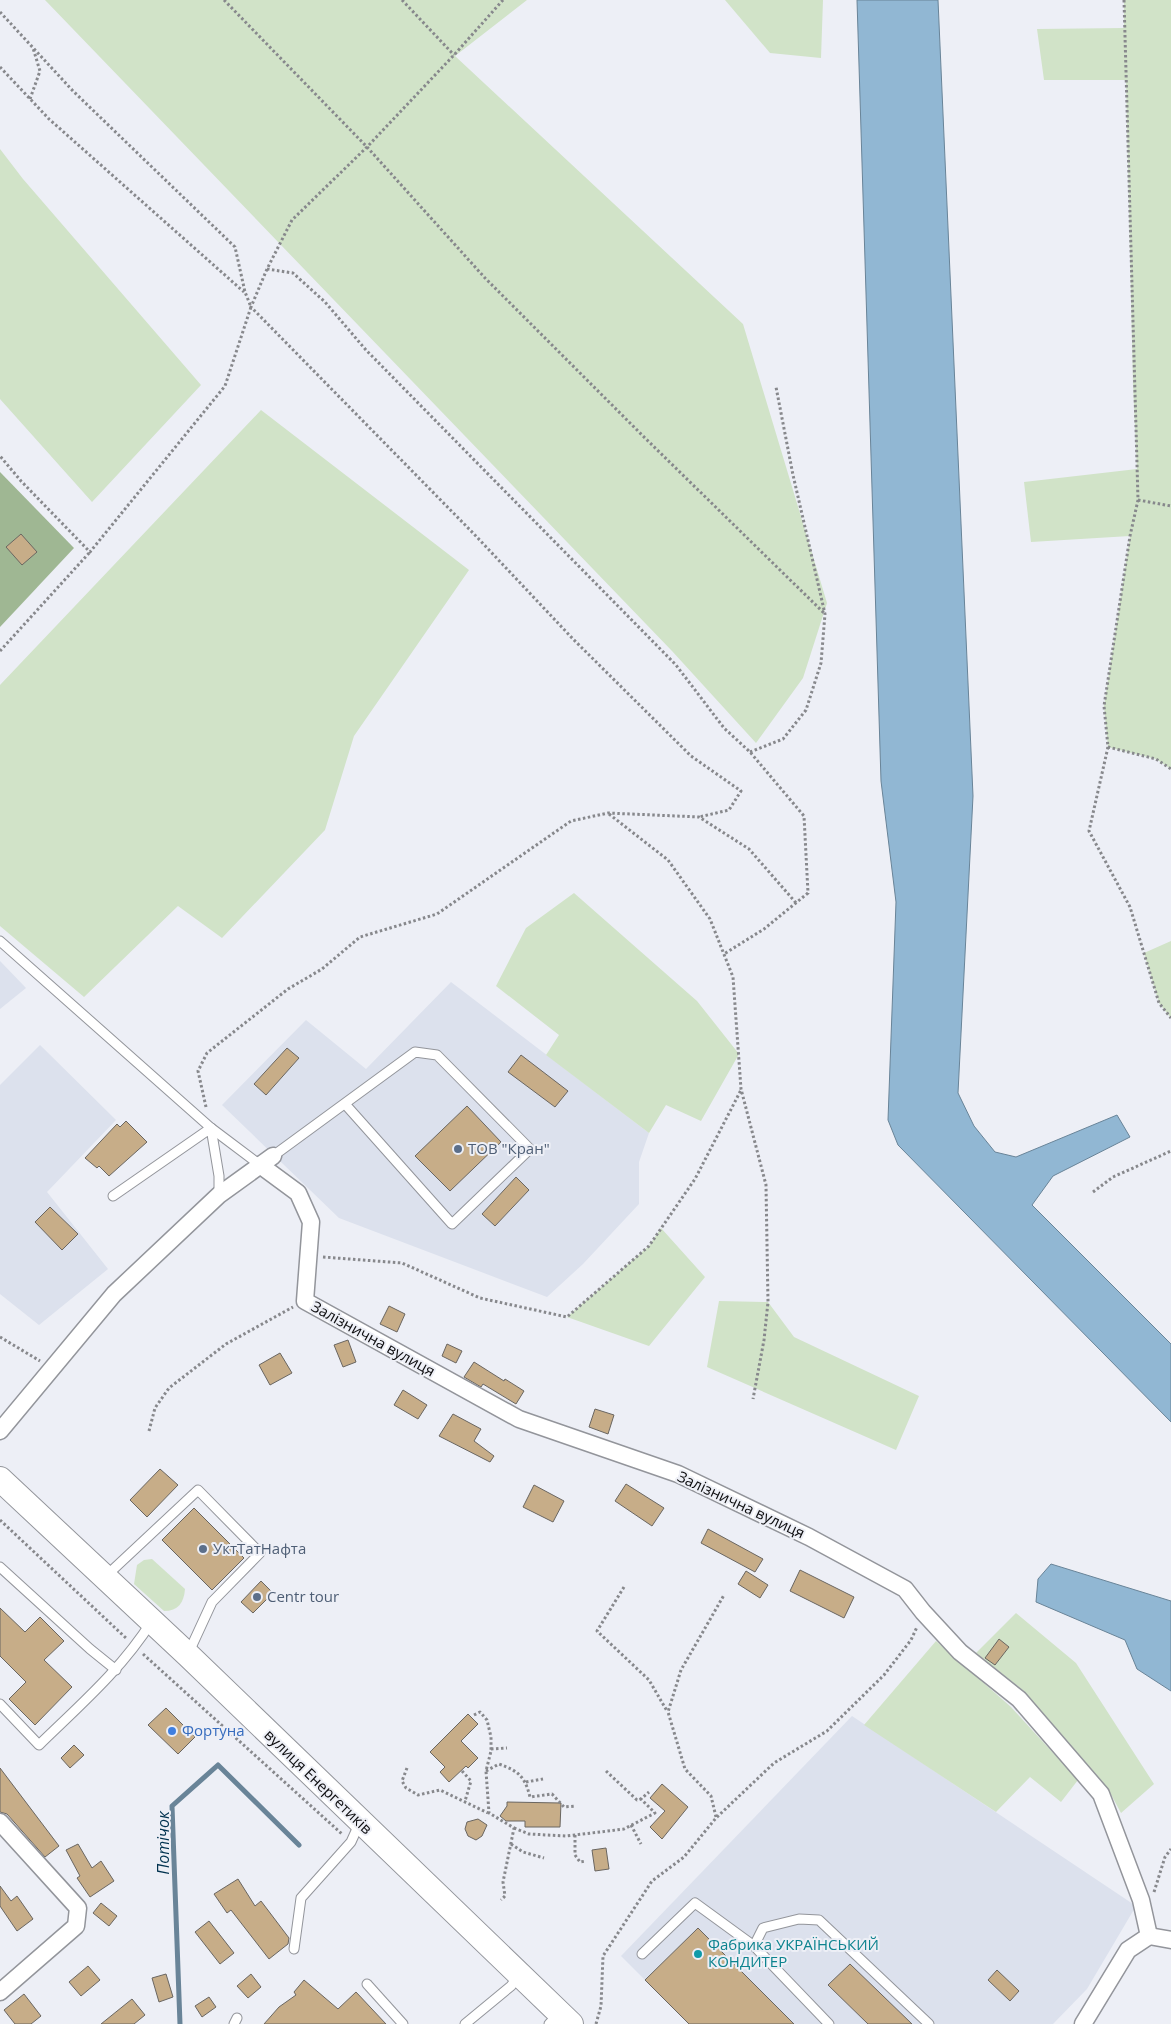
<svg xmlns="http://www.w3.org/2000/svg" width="1171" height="2024" font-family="'Open Sans',sans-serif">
  <rect width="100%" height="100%" fill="#edeff6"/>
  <g fill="#dce1ed">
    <polygon points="0,961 26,988 0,1009"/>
    <polygon points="451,982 649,1133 639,1162 639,1204 583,1264 547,1297 339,1218 222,1105 306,1020 366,1069"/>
    <polygon points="40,1045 116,1120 47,1192 108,1269 39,1325 0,1294 0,1085"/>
    <polygon points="852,1716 1136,1906 1087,1989 1053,2024 689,2024 621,1956"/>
  </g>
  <g fill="#d1e3c8">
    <polygon points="45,0 527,0 455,56 743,324 827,603 803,678 756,743 672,651"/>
    <polygon points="725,0 823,0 821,58 770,53"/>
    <polygon points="1124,0 1171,0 1171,769 1156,759 1108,747 1104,706 1130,536 1031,542 1024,482 1137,469 1133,385 1126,80 1044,80 1037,29 1124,28"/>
    <polygon points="0,149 23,179 201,385 92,502 0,399"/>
    <polygon points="261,410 469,570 354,736 325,830 222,938 178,906 84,997 0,926 0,685"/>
    <polygon points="574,893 697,1001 739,1054 701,1121 666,1105 649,1133 546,1055 559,1035 496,986 526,928"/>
    <polygon points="1171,941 1171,1018 1159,1003 1144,953"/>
    <polygon points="661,1228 705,1277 649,1346 567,1317 649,1246"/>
    <polygon points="719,1301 768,1302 794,1337 919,1396 896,1450 707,1367"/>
    <path d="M152 1559 185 1589C184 1603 178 1611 164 1611L134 1584 137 1565 144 1560Z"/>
    <polygon points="1016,1613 1076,1663 1154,1784 1121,1813 1107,1787 1024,1691 976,1653"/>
    <polygon points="936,1641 1011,1707 1078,1780 1061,1802 1030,1777 996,1812 864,1725"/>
  </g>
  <polygon fill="#9fb793" points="0,472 74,548 0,627"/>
  <g fill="#91b7d3" stroke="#698498">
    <polygon points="857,0 938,0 973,796 958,1093 974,1126 995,1152 1016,1157 1117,1115 1130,1137 1053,1176 1032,1205 1171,1344 1171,1422 898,1145 888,1120 896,902 881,781"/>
    <polygon points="1051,1564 1171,1601 1171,1691 1137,1669 1125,1640 1036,1602 1038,1579"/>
  </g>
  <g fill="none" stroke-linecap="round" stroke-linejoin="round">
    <polyline stroke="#698498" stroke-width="5" points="180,2024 172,1806 218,1765 299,1845"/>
  </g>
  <g fill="#c7ad88" stroke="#6a6661">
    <polygon points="21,534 37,552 22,565 6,547"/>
    <polygon points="287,1048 299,1058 266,1095 254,1084"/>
    <polygon points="521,1055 568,1091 555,1107 508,1072"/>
    <polygon points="467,1106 501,1142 450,1191 415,1156"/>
    <polygon points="126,1121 147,1142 109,1176 99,1166 97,1168 85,1158 117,1124 120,1127"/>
    <polygon points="516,1177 529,1190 495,1226 482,1214"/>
    <polygon points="50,1207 78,1234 62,1250 35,1222"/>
    <polygon points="389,1306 405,1314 397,1332 380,1324"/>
    <polygon points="348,1340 356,1362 343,1367 334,1345"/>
    <polygon points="447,1344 462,1351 456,1363 442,1356"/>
    <polygon points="280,1353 292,1373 270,1385 259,1365"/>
    <polygon points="474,1362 504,1381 505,1379 524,1391 516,1404 483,1384 481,1387 464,1377"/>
    <polygon points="403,1390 427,1405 418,1419 394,1405"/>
    <polygon points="595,1409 614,1415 608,1434 589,1427"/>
    <polygon points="453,1414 481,1429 474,1441 494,1456 490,1462 439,1436"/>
    <polygon points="160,1469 178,1485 147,1517 130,1500"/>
    <polygon points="626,1484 664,1508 652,1526 615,1501"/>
    <polygon points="534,1485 564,1501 553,1522 523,1507"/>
    <polygon points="194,1508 244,1558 212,1590 162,1540"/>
    <polygon points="708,1529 763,1559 755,1572 701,1543"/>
    <polygon points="800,1570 854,1597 844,1618 790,1591"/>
    <polygon points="746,1571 768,1585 760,1598 738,1584"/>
    <polygon points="261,1581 273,1593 253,1613 241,1602"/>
    <polygon points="0,1608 25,1632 40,1617 64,1641 44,1660 72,1687 35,1725 9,1699 26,1682 0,1656"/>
    <polygon points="999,1639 1009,1647 995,1665 985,1658"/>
    <polygon points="166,1708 195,1737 178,1754 148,1725"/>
    <polygon points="468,1714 478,1724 461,1741 478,1758 468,1768 466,1766 449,1782 440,1772 445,1767 430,1752"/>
    <polygon points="74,1745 84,1755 70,1768 61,1758"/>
    <polygon points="0,1768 59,1846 45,1857 7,1814 0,1812"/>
    <polygon points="662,1784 688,1807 662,1839 650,1827 665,1811 650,1798"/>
    <polygon points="507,1802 561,1803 560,1827 525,1827 525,1821 506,1821 500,1816 507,1806"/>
    <polygon points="478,1819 487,1825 482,1836 476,1840 468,1836 465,1829 467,1822"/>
    <polygon points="78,1844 92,1868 101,1861 114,1881 90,1897 77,1878 80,1876 66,1850"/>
    <polygon points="606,1848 609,1869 595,1871 592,1850"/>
    <polygon points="238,1879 255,1906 261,1901 289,1938 288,1944 269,1959 231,1910 227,1913 214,1894"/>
    <polygon points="0,1886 11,1901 17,1896 33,1919 17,1931 0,1906"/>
    <polygon points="101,1903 117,1916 109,1926 93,1913"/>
    <polygon points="209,1921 234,1953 220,1964 195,1932"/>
    <polygon points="698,1928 794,2024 689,2024 645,1980"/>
    <polygon points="850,1964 912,2024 868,2024 828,1985"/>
    <polygon points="88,1966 100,1980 81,1996 69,1982"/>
    <polygon points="997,1970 1019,1991 1010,2001 988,1980"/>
    <polygon points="166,1974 173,1997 159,2002 152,1978"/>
    <polygon points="251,1974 261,1987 248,1998 237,1986"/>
    <polygon points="304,1980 338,2009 356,1992 386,2024 264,2024 279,2007 296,1995 294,1992"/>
    <polygon points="24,1994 41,2016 31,2024 15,2024 4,2010"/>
    <polygon points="209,1997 216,2007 202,2017 195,2006"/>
    <polygon points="132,1999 145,2015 134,2024 101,2024"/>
  </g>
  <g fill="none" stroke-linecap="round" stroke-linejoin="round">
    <g stroke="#93959b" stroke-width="11">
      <g id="service">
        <polyline points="0,941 211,1128 260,1165"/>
        <polyline points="273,1156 415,1052 437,1055 530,1149 452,1224 345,1104"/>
        <polyline points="113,1196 211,1128 219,1176 219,1195"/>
        <polyline points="0,1567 90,1649 116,1670"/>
        <polyline points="105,1577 198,1490 260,1553 212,1602 188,1654"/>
        <path d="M0 1704 39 1745C80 1705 121 1670 152 1621"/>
        <polyline points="754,1946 763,1928 799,1919 819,1920 929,2024"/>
        <polyline points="294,1949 301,1898 351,1842 360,1822"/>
        <polyline points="642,1954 695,1903 754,1946 829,2024"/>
        <polyline points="367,1984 403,2024"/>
        <polyline points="234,2024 237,2018"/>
        <polyline points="465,2024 511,1986 519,1975"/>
        <polyline points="549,2024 560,2013"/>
      </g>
    </g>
    <g stroke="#93959b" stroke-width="19">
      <g id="minor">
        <polyline points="260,1165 298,1193 311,1222 305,1301 519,1419 678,1474 809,1537 905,1589 923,1612 960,1652 1019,1699 1101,1794 1141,1900 1149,1936"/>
        <polyline points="0,1431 114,1294 219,1195 273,1156"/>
        <polyline points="0,1822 78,1908 76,1926 0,1992"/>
        <polyline points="1149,1936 1171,1940"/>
        <polyline points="1083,2024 1128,1950 1149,1936"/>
      </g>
    </g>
    <g stroke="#93959b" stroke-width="26">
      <polyline id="secondary" points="0,1479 188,1655 571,2024"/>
    </g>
    <g stroke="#87888c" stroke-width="3" stroke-dasharray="2.5 2.5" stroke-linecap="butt">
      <polyline points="224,0 367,147 485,278 643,436 825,614"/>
      <polyline points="402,0 454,55"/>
      <polyline points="503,0 454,55 367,147 292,220 267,269 251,307 474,534 573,639 691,756 741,791 729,810 699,817"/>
      <polyline points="1124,0 1138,500 1130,536 1104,706 1108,747 1156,759 1171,769"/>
      <polyline points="0,12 73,91 235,247 245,292 251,307 225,386 90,552 21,481 0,456"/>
      <polyline points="0,67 49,119 244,292"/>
      <polyline points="30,99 40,71 33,48"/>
      <polyline points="267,269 293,273 325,302 366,350 676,665 724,728 750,752 804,816 808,893 764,929 724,954"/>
      <polyline points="1138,500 1171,506"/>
      <polyline points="0,651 90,552"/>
      <polyline points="1108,747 1089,831 1130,907 1159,1003 1171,1018"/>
      <polyline points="750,752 783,739 806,710 821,663 825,614 793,475 776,387"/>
      <polyline points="609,814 668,860 710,919 733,977 741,1089 766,1185 768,1302 764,1340 753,1399"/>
      <polyline points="206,1107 198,1071 207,1053 288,989 322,969 360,937 437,914 571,821 608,813 699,817 749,849 797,904"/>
      <polyline points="1093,1192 1113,1177 1171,1151"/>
      <polyline points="323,1257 402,1263 480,1298 567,1317 649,1246 695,1179 741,1090"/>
      <polyline points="0,1337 40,1361"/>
      <polyline points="149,1431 155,1408 169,1388 226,1344 293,1307"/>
      <polyline points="0,1520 127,1639"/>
      <polyline points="624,1587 597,1631 649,1680 667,1711"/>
      <polyline points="143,1654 342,1834"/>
      <polyline points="474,1715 480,1712 487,1720 491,1737 491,1751 486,1771 489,1813 514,1828 503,1882 505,1896 501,1900"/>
      <polyline points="491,1749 507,1748"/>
      <polyline points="407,1768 402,1781 406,1788 418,1795 440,1790 488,1813"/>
      <polyline points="462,1771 471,1781 465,1801"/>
      <path d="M486 1771 499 1764C519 1771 525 1777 530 1797L552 1794 564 1807 576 1806"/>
      <polyline points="606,1771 637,1800 641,1799"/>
      <polyline points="526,1782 543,1779"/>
      <polyline points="716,1817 711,1796 685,1769 668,1712 681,1670 724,1595"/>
      <polyline points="631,1825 641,1844"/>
      <polyline points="514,1828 529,1834 566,1836 600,1832 624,1829 655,1813 641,1799 649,1792"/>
      <polyline points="575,1835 575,1855 580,1862 586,1861"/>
      <polyline points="511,1844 523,1852 544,1858"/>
      <polyline points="1154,1892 1165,1857 1171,1849"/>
      <polyline points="596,2024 601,2006 603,1956 652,1881 684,1857 716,1818 774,1763 827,1731 884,1675 911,1640 917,1627"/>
    </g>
    <use href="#service" stroke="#fff" stroke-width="9"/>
    <use href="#minor" stroke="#fff" stroke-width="16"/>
    <use href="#secondary" stroke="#fff" stroke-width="24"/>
  </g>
  <g fill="#5c6f8a" stroke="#edeff6" stroke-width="2">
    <circle cx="458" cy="1149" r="5"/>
    <circle cx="203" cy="1549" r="5"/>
    <circle cx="257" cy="1597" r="5"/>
  </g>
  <circle fill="#3f7fe0" stroke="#edeff6" stroke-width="2" cx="172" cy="1731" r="5"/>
  <circle fill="#0f9aa8" stroke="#edeff6" stroke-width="2" cx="698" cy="1954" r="5"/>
  <g text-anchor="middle" stroke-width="4" stroke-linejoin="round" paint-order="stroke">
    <g font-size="15" fill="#4e5e75" stroke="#edeff6" text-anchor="start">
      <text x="468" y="1154">ТОВ "Кран"</text>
      <text x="213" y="1554">УктТатНафта</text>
      <text x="267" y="1602">Centr tour</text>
    </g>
    <g font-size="15" fill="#0d0d0f" stroke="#edeff6">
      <text transform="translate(373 1339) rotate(29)" y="5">Залізнична вулиця</text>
      <text transform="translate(741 1505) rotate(25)" y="5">Залізнична вулиця</text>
      <text transform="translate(318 1782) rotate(44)" y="5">вулиця Енергетиків</text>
    </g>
    <g font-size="15" fill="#366cbe" stroke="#edeff6" text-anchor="start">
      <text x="182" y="1736">Фортуна</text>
    </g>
    <g font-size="15" fill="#0d838f" stroke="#edeff6" text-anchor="start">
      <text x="708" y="1950">Фабрика УКРАЇНСЬКИЙ<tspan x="708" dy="17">КОНДИТЕР</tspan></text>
    </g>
    <g font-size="16" font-style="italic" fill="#01324f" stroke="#edeff6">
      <text transform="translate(163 1843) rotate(-90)" y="6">Потічок</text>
    </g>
  </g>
</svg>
